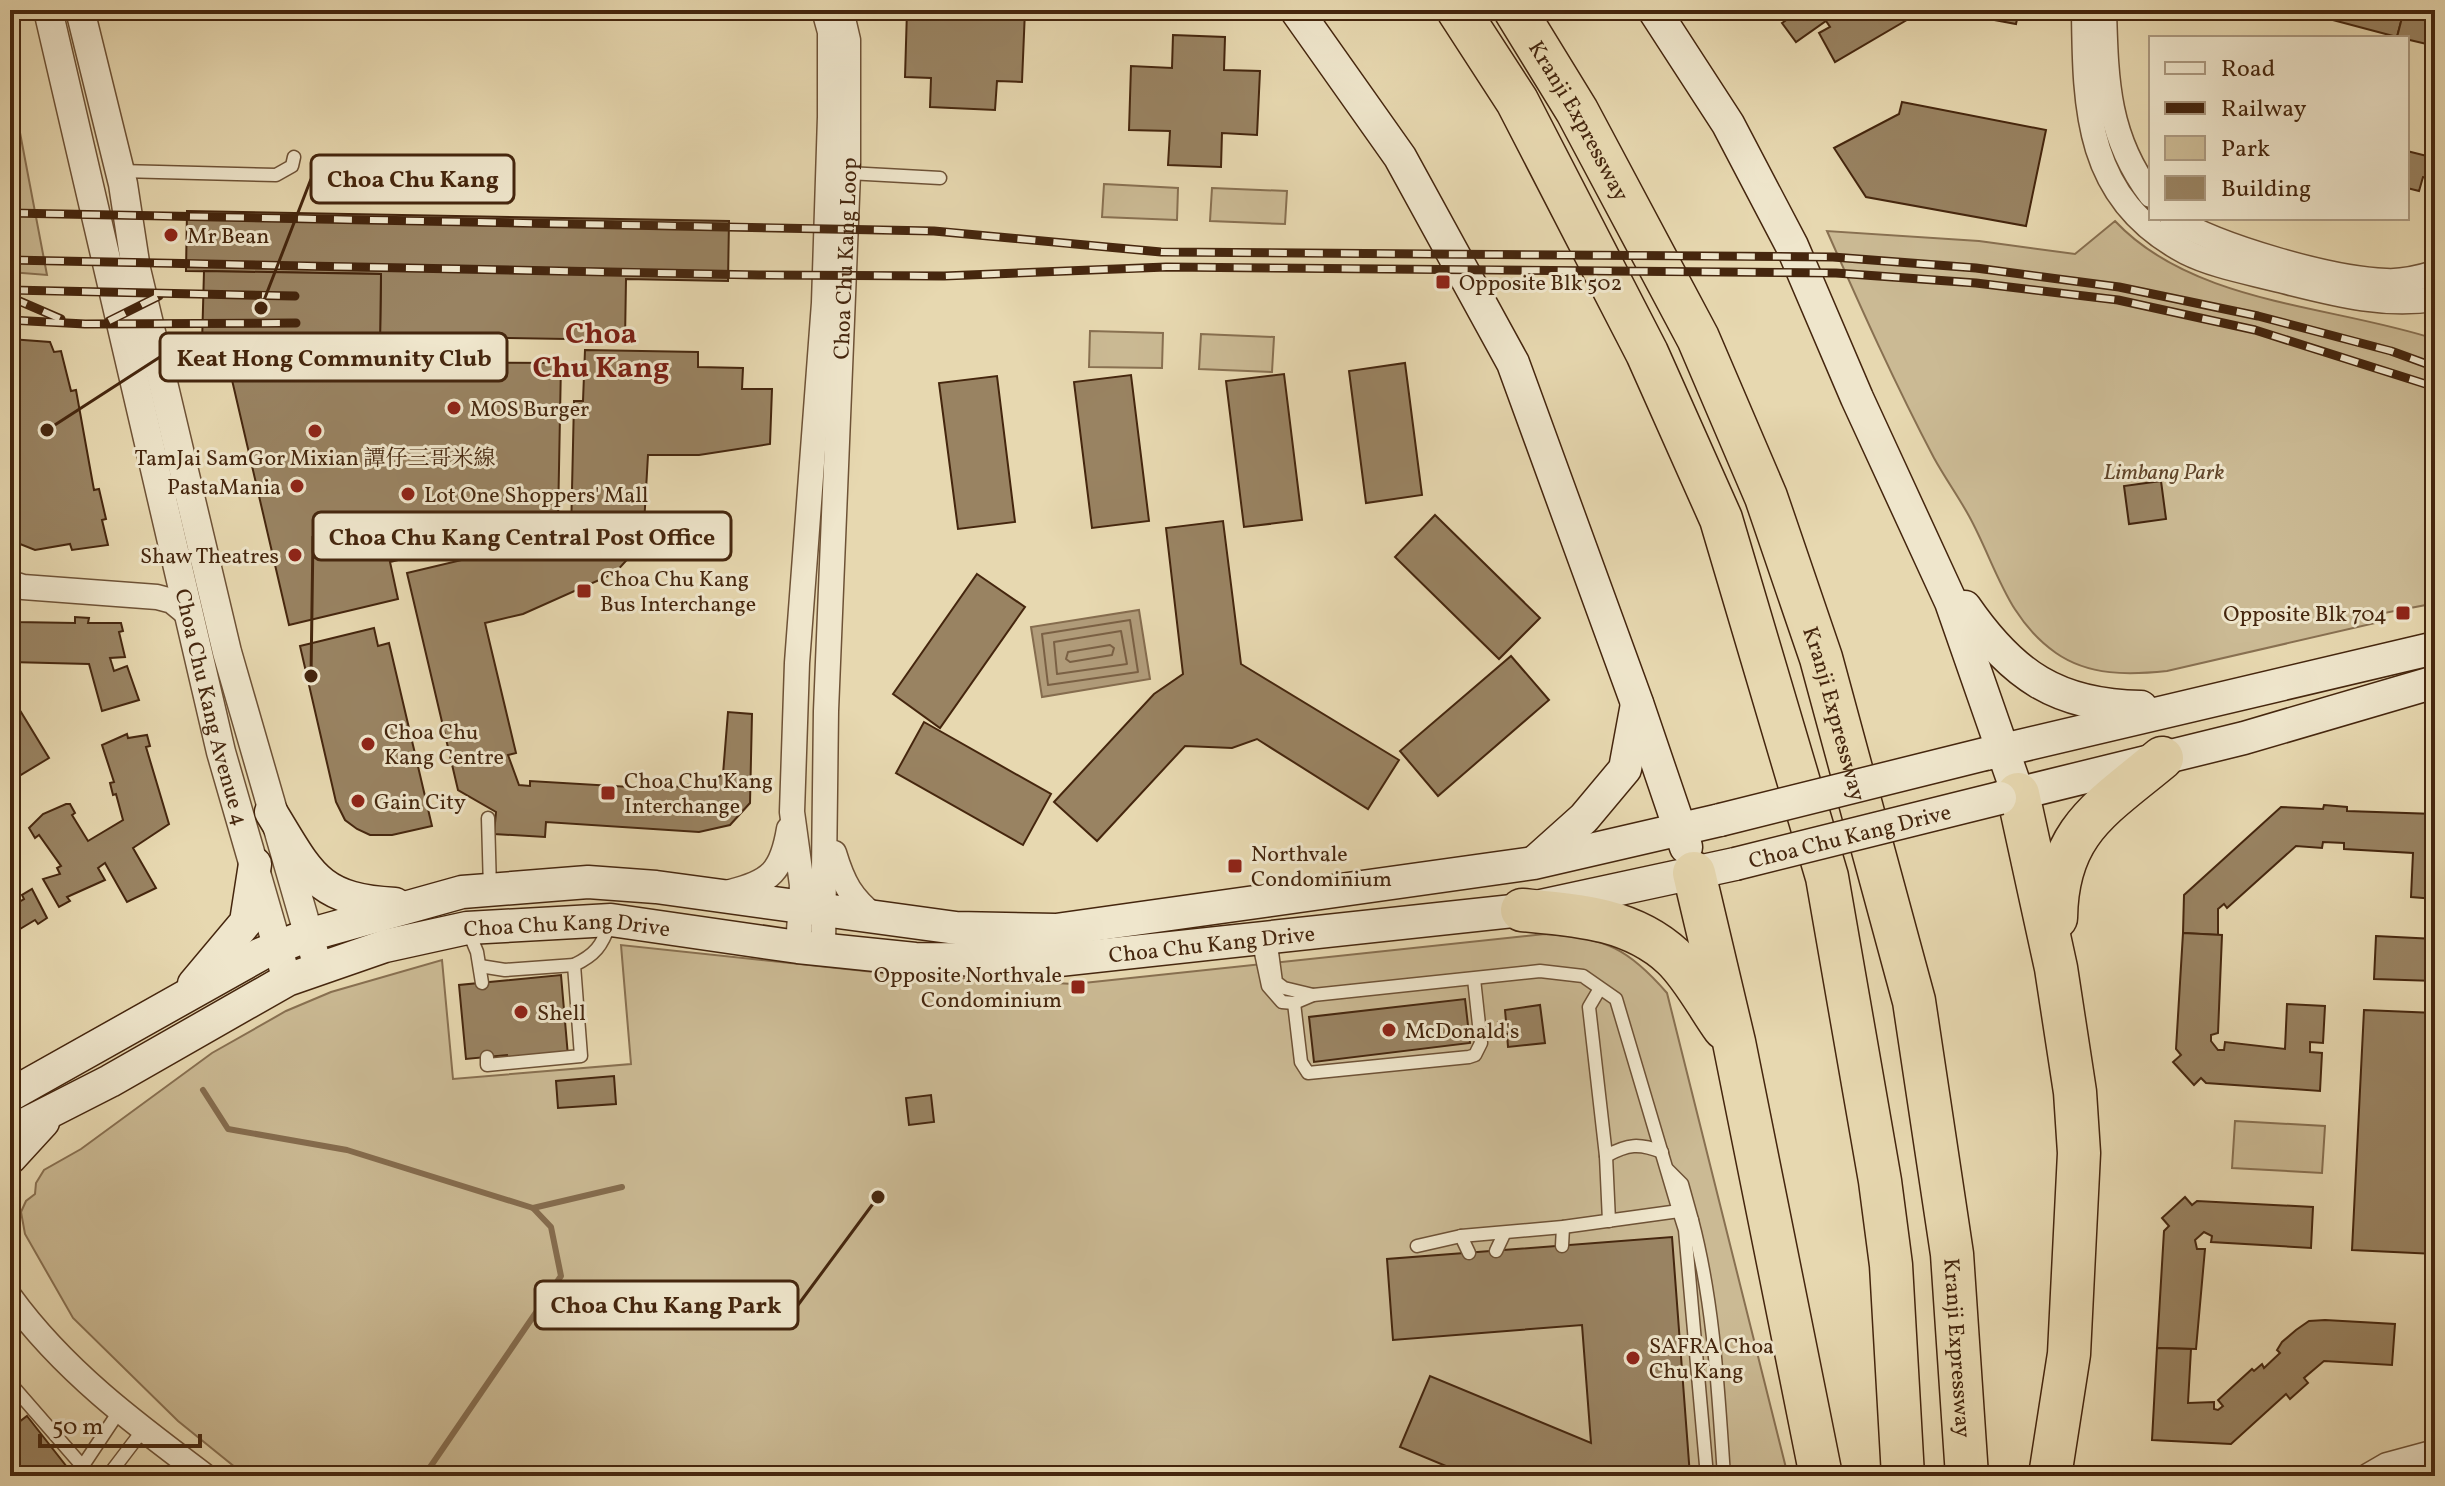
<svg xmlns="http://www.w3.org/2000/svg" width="2445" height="1486" font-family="Vollkorn,'Noto Serif SC',serif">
  <rect width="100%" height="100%" fill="#e7d8b0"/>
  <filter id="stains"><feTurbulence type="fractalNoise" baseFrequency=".0025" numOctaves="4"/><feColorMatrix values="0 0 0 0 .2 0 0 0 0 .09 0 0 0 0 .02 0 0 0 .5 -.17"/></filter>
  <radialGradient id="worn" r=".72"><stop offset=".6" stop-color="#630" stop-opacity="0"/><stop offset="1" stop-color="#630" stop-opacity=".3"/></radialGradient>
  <g fill="#cbba94" stroke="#887051" stroke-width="2">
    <polygon points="10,80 47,275 10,272"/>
    <polygon points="1104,184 1178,188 1177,220 1102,217"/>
    <polygon points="1212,188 1287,191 1285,224 1210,221"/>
    <path d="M2115 221C2193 304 2331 305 2435 339V612L2428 613 2426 605 2384 613V621L2167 671C2129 675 2089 676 2056 653 2006 618 1996 565 1969 516 1958 496 1945 478 1934 458 1895 384 1861 308 1827 231L1979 241 2075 254Z"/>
    <polygon points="1090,331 1163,333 1162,368 1089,367"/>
    <polygon points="1201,334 1274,337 1272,372 1199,369"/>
    <path d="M1545 934C1605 937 1629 949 1667 993L1788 1476H246L178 1421 73 1318 25 1234 21 1212 26 1201 35 1194 36 1183 44 1170 81 1149 212 1053 286 1011 331 992 442 960 453 1079 631 1064 621 945 902 975 1074 984Z"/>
    <polygon points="2235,1121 2325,1126 2322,1173 2232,1168"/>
  </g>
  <polygon fill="#b09b79" stroke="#856c4e" stroke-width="2" points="1139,610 1150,679 1042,697 1031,627"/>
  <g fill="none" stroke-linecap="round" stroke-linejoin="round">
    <g stroke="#7a6044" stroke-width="2">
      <polygon points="1130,620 1138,672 1048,685 1042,634"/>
      <polygon points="1121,631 1127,664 1057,674 1054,642"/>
      <polygon points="1110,645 1114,648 1112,655 1070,662 1066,659 1068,652"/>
    </g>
    <g stroke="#856c4e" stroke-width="6">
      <polyline points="203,1090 228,1129 347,1150 533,1208 551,1227 561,1276 424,1476"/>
      <polyline points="533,1208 622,1187"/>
    </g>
  </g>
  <g fill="#998362" stroke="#45260e" stroke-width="2">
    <polygon points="907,10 1025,10 1022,82 997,81 995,110 930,107 931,78 905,77"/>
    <polygon points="1779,10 1914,10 1917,14 1835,62 1819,33 1830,27 1826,21 1796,42 1782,23 1785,21"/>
    <polygon points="1965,10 2019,10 2016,24 1968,15"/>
    <polygon points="2295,10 2404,10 2397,37"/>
    <polygon points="2404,10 2435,10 2435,46 2397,37"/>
    <polygon points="1173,35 1225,37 1224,70 1260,71 1257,135 1222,133 1221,167 1168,165 1170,131 1129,130 1131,66 1172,68"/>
    <polygon points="1902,102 2046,130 2026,226 1866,197 1834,148 1899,114"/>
    <polygon points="2407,151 2435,158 2435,195 2427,192 2430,178 2423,177 2419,191 2407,188"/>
    <polygon points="187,211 729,221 728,281 626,279 625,340 380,336 381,274 186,271"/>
    <polygon points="204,271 381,274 380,345 202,344"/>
    <polygon points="10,339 50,342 54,352 61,351 71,391 76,390 94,490 99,489 106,519 102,520 108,545 72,550 70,544 35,550 10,540"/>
    <polygon points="585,350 698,352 698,367 743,368 742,389 772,389 770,444 699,455 648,455 643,542 615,573 523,614 485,623 516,753 508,755 519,785 530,786 530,781 664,789 714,780 723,774 728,712 752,714 750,803 730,825 699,832 546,822 545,837 494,834 496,812 458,790 407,573 571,534 574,401 583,401"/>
    <polygon points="251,361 561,363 558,521 390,562 398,599 289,625 232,380 243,364"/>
    <polygon points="1405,363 1422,495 1366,503 1349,371"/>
    <polygon points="1284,374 1302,520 1244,527 1226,381"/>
    <polygon points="1131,375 1149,521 1092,528 1074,382"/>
    <polygon points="997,376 1015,522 958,529 939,383"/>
    <polygon points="2161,481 2166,519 2129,524 2124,486"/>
    <polygon points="1435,515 1540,618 1499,659 1395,557"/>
    <polygon points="1223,521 1241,664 1399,760 1368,809 1257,739 1232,748 1185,746 1097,841 1054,802 1154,694 1183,674 1166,528"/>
    <polygon points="977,574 1025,607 940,728 893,694"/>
    <polygon points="10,616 17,617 16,622 75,623 75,617 89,618 88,623 121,623 123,631 119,632 125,657 110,658 114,671 127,666 139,700 102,711 89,664 10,662"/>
    <polygon points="374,628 378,646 389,643 432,826 392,835 370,835 357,829 345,820 336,802 300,646"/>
    <polygon points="1511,656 1549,700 1438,796 1400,751"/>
    <polygon points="10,694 49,758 19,776 10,760"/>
    <polygon points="924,722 1051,794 1023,845 896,773"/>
    <polygon points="127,734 128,738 147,735 150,746 146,747 169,824 133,848 156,888 127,902 105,863 98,868 105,880 67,897 70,901 59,907 43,879 60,874 57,868 61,866 39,835 35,838 29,828 43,814 66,804 70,804 75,813 72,815 88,841 123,820 116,794 113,795 110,783 114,782 102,745"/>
    <polygon points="2324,805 2347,807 2347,811 2435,814 2435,899 2411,897 2413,853 2344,849 2344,843 2323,842 2322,848 2296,846 2227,908 2224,904 2218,909 2218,935 2183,933 2184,895 2281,807 2323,809"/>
    <polygon points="32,889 47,918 38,924 35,920 10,935 10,898 14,896 17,903 24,899 22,895"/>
    <polygon points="2183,933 2222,935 2218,1033 2211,1035 2211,1041 2218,1050 2224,1050 2225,1042 2285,1049 2287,1004 2325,1006 2323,1043 2310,1042 2310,1052 2322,1053 2320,1091 2206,1083 2201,1078 2194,1085 2173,1062 2181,1055 2176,1049"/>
    <polygon points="2376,936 2435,939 2435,981 2374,979"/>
    <polygon points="561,975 568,1056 508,1061 507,1055 466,1059 459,985"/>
    <polygon points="1465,999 1470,1043 1314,1062 1309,1017"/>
    <polygon points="1540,1005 1545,1043 1508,1047 1507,1034 1500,1035 1498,1022 1506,1021 1505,1010"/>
    <polygon points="2364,1010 2435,1013 2435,1254 2352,1250"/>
    <polygon points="614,1076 616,1104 558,1108 556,1081"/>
    <polygon points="931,1095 934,1122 909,1125 906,1098"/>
    <polygon points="2185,1197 2192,1205 2197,1201 2313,1207 2311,1248 2211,1242 2212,1236 2204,1232 2195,1240 2197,1249 2205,1249 2196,1349 2157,1348 2164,1231 2169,1226 2162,1218"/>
    <polygon points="1672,1237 1690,1476 1470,1476 1400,1447 1430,1376 1591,1443 1582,1325 1393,1340 1387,1259"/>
    <polygon points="2325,1320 2395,1324 2392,1365 2324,1361 2304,1378 2308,1383 2290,1399 2286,1394 2231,1444 2152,1440 2157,1348 2191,1349 2188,1403 2214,1402 2214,1409 2218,1410 2223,1406 2218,1400 2252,1369 2254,1371 2262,1364 2264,1368 2280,1353 2277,1350 2282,1342 2296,1330 2309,1321"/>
    <polygon points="27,1416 74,1476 10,1476 10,1448 14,1443 10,1429"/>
  </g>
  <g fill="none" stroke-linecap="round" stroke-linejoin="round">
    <g stroke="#6e5236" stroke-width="15">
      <g id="service">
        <polyline points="120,171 276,175 292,166 294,157"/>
        <polyline points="848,173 940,178"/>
        <polyline points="488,818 490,889"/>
        <polyline points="467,928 477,952 482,983"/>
        <polyline points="1270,937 1276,982 1284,988 1313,995"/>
        <polyline points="1258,939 1268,986 1282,1002 1294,1003 1313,995 1540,971 1583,976 1616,999 1679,1211 1563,1227 1461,1236 1417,1246"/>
        <polyline points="480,966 505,970 574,965"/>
        <polyline points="1599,990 1589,1007 1606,1156 1609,1221"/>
        <polyline points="1294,1003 1301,1062 1308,1073 1469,1057 1475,1055 1481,1043 1474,979"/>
        <path d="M487 1057V1065L581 1056 574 965C595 955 602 946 610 923"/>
        <path d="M1606 1156C1628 1144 1639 1143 1662 1152"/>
        <polyline points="1668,1170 1682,1184 1692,1220 1689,1224"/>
        <polyline points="1679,1211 1685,1230 1707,1476"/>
        <path d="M1692 1220C1714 1304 1718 1389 1724 1476"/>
        <polyline points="1461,1236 1469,1253"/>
        <polyline points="1562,1246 1563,1227"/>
        <polyline points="1496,1251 1504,1234"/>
        <polyline points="10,1383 91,1476"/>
        <polyline points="82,1467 120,1410"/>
        <polyline points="108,1476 143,1430"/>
      </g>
    </g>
    <g stroke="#6e5236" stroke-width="27">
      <g id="minor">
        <path d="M2084 10C2085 110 2086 200 2186 252 2214 266 2249 272 2279 280 2332 293 2380 307 2435 299"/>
        <path d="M2104 10C2106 80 2107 137 2151 195"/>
        <path d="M2172 218C2219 247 2331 279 2386 281 2403 282 2419 278 2435 273"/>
        <polyline points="10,583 23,587 157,597 172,601 189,615"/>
        <path d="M834 853C843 883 851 898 875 917"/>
        <path d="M730 892C771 882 782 871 789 829"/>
        <polyline points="798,947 802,885 792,812 797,663 824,303 830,117 830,32 824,10"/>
        <path id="s1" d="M823 950 826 711 848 173V40L841 10"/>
        <path d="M10 1297C63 1370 134 1423 205 1476"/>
        <polyline points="2368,1476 2387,1465 2435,1452"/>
      </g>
    </g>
    <g stroke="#6e5236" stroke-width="31">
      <g id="tertiary">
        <path id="s2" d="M48 10 221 752 287 980"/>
        <polyline points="80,10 123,184 136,269 227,652 318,967"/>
      </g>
    </g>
    <g stroke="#45260e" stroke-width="35">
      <g id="secondary">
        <polyline points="1296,10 1400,157 1513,363 1637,703 1686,847"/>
        <polyline points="1654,10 1728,124 1792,246 1857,398 1951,602 2018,794"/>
        <path d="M1965 607C2012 675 2057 706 2141 707"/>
        <polyline points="1986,754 2435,648"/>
        <polyline points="2000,798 2244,738 2435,682"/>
        <path d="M271 812C309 874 317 900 395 904"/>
        <polyline points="1536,861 1584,818 1625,769 1637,704"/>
        <polyline points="194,984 246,922 255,864"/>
        <polyline points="10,1095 261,954 308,935 462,892 588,882 656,887 956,928 1056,930 1534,863 1720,820"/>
        <path id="s3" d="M10 1132 110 1081 287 980 385 946 467 928 611 920 798 947 915 959 1059 960 1522 910 1735 864"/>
        <polyline points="10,1158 43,1122"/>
      </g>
    </g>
    <g stroke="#45260e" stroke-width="45">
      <g id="motorway">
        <polyline points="1458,10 1517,101 1647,353 1721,519 1827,877 1880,1181 1891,1265 1903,1476"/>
        <path id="s4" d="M1515 10 1577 111 1698 338 1766 497 1821 658 1914 1001 1952 1254 1967 1476"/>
        <polyline points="2018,794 2056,968 2075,1092 2079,1153 2069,1354 2050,1476"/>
        <polyline points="1694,873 1734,1042 1821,1476"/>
        <path d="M1522 910C1576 915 1631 918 1673 957 1693 976 1708 1006 1724 1028"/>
        <path d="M2056 918C2057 831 2102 808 2162 758"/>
      </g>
    </g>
    <use href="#service" stroke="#efe6cc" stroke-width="12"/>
    <use href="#minor" stroke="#efe6cc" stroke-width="24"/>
    <use href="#tertiary" stroke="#efe6cc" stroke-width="28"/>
    <use href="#secondary" stroke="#efe6cc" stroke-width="32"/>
    <use href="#motorway" stroke="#e7d8b0" stroke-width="42"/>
    <g stroke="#45260e" stroke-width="9">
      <g id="rail">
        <polyline points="10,213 934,231 1161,252 1833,257 1976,268 2119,287 2258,316 2391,351 2435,367"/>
        <polyline points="10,260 759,275 944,276 1166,267 1836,273 1976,283 2118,300 2255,330 2435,387"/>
        <polyline points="10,290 295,296"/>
        <polyline points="10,297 61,319"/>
        <polyline points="10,320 85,324 296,323"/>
        <polyline points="109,321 159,296"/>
      </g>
    </g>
    <use href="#rail" stroke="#efe6cc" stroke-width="6" stroke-dasharray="18" stroke-linecap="butt"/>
    <g stroke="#45260e" stroke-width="35" stroke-linecap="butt">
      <g id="secondary-bridge">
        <polyline points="1720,820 1985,754"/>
        <path id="s5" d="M1735 864 2000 798"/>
      </g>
    </g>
    <use href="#secondary-bridge" stroke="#efe6cc" stroke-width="32"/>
  </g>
  <g fill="#8f2418" stroke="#efe6cc" stroke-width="3">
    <circle cx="171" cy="235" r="8"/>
    <rect x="1435" y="274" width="16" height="16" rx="4"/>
    <circle cx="454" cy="408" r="8"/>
    <circle cx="315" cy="431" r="8"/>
    <circle cx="297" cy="486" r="8"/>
    <circle cx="408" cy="494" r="8"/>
    <circle cx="295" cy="555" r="8"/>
    <rect x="576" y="583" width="16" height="16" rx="4"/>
    <rect x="2395" y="605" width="16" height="16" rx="4"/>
    <circle cx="368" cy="744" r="8"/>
    <rect x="600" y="785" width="16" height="16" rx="4"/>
    <circle cx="358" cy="801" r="8"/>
    <rect x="1227" y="858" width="16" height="16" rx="4"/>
    <rect x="1070" y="979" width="16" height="16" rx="4"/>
    <circle cx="521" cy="1012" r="8"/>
    <circle cx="1389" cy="1030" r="8"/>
    <circle cx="1633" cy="1358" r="8"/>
  </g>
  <g text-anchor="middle" stroke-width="6" stroke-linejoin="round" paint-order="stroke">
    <g font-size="22" fill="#45260e" stroke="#efe6cc">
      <text dy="8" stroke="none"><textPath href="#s4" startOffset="128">Kranji Expressway</textPath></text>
      <text dy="8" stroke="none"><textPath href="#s1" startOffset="692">Choa Chu Kang Loop</textPath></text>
      <text dy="8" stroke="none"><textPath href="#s2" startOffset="716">Choa Chu Kang Avenue 4</textPath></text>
      <text dy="8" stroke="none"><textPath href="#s4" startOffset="776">Kranji Expressway</textPath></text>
      <text dy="8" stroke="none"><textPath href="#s5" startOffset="118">Choa Chu Kang Drive</textPath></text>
      <text dy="8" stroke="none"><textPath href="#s3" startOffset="604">Choa Chu Kang Drive</textPath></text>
      <text dy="8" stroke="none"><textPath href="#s3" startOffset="1252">Choa Chu Kang Drive</textPath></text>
      <text dy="8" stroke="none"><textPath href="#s4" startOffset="1424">Kranji Expressway</textPath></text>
    </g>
    <g font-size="22" fill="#45260e" stroke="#efe6cc" text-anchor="start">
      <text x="187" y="243">Mr Bean</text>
      <text x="1459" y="290">Opposite Blk 502</text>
      <text x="470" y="416">MOS Burger</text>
      <text x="315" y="465" text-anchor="middle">TamJai SamGor Mixian 譚仔三哥米線</text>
      <text x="281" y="494" text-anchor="end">PastaMania</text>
      <text x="424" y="502">Lot One Shoppers' Mall</text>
      <text x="279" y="563" text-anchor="end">Shaw Theatres</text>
      <text x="600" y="586">Choa Chu Kang<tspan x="600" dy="25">Bus Interchange</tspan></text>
      <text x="2387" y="621" text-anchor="end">Opposite Blk 704</text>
      <text x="384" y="739">Choa Chu<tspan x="384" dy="25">Kang Centre</tspan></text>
      <text x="624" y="788">Choa Chu Kang<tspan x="624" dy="25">Interchange</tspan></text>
      <text x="374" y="809">Gain City</text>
      <text x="1251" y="861">Northvale<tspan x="1251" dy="25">Condominium</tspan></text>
      <text x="1062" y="982" text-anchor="end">Opposite Northvale<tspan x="1062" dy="25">Condominium</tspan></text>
      <text x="537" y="1020">Shell</text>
      <text x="1405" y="1038">McDonald's</text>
      <text x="1649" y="1353">SAFRA Choa<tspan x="1649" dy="25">Chu Kang</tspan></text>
    </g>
    <g font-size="22" font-style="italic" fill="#604429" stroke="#efe6cc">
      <text x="2164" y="479">Limbang Park</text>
    </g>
    <g font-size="30" font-weight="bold" fill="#7a1f14" stroke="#efe6cc">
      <text x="601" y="343">Choa<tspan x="601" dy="34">Chu Kang</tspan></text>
    </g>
  </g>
  <path fill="none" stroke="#45260e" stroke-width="3" d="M261 308L311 179M47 430L160 357M311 676L313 536M878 1197L798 1305"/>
  <g fill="#45260e" stroke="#efe6cc" stroke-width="3">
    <circle cx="261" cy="308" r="8"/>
    <circle cx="47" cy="430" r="8"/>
    <circle cx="311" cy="676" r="8"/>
    <circle cx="878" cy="1197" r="8"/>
  </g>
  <g fill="#efe6cc" stroke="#45260e" stroke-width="3">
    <rect x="311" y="155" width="203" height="48" rx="8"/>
    <rect x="160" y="333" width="347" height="48" rx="8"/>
    <rect x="313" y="512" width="418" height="48" rx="8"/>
    <rect x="535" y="1281" width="263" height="48" rx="8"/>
  </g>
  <g font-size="24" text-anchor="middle" font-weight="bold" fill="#45260e">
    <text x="413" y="187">Choa Chu Kang</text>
    <text x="334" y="366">Keat Hong Community Club</text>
    <text x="522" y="545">Choa Chu Kang Central Post Office</text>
    <text x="666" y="1313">Choa Chu Kang Park</text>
  </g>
  <rect width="2445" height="1486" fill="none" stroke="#e7d8b0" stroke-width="40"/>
  <rect x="12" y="12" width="2421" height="1462" fill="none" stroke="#45260e" stroke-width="4"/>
  <rect x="20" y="20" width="2405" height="1446" fill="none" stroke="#45260e" stroke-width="2"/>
  <rect x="2149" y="36" width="260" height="184" fill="#efe6cc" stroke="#ab9980" stroke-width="2"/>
  <rect x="2165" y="62" width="40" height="12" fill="#efe6cc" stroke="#ab9980" stroke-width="2"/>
  <text x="2221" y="76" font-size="24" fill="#45260e">Road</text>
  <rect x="2165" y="102" width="40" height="12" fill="#45260e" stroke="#ab9980" stroke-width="2"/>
  <text x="2221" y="116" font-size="24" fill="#45260e">Railway</text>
  <rect x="2165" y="136" width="40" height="24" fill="#cbba94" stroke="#ab9980" stroke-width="2"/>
  <text x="2221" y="156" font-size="24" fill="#45260e">Park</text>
  <rect x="2165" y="176" width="40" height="24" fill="#998362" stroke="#ab9980" stroke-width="2"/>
  <text x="2221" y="196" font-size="24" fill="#45260e">Building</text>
  <path d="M40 1434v12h160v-12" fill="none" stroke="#45260e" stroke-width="4"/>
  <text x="52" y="1434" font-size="24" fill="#45260e" stroke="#efe6cc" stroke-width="6" paint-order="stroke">50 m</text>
  <rect width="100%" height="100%" filter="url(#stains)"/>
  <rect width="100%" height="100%" fill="url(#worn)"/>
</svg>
